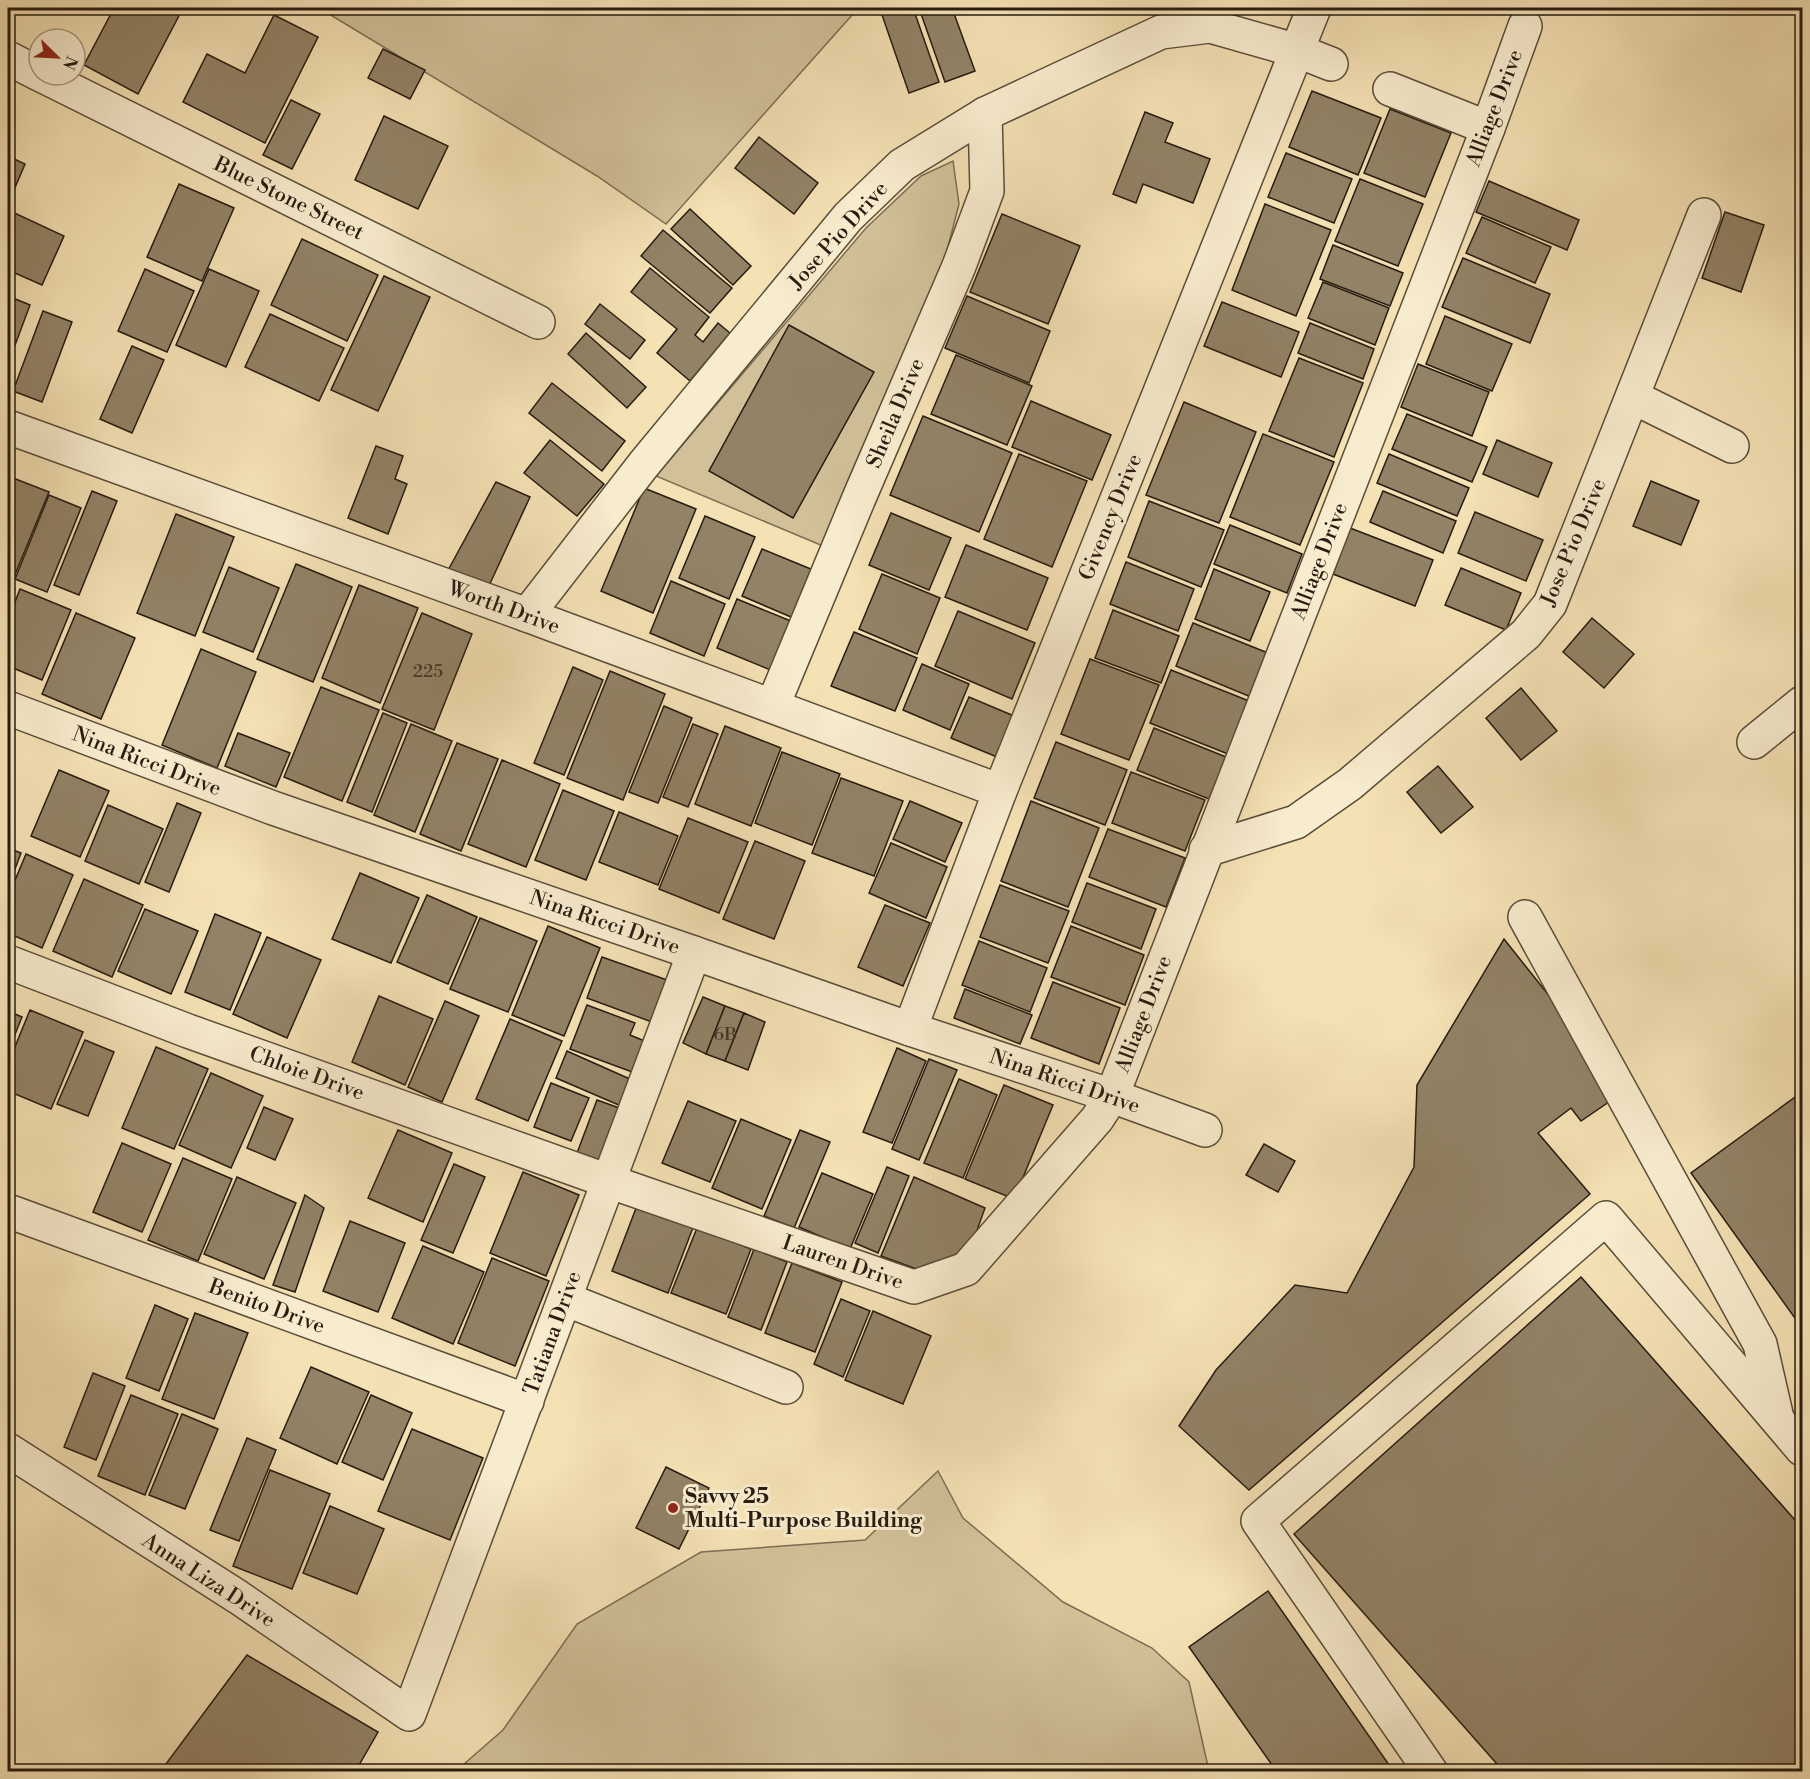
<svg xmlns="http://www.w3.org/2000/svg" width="1810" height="1779" font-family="'Libre Bodoni',serif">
  <rect width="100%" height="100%" fill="#f4e1b4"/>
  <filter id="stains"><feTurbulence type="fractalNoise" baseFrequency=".00333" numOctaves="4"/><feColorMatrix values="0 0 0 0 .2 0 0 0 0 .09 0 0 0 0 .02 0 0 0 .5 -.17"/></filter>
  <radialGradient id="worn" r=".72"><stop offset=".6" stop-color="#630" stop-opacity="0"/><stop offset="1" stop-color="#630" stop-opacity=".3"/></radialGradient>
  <g fill="#d1c098" stroke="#7c6e54" stroke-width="1.5">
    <polygon points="319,8 856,8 853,14 666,224 597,176"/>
    <polygon points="953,161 959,204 941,274 823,546 656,476 866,228 921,176"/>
    <polygon points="938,1471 963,1518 1063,1602 1152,1648 1189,1682 1209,1771 456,1771 503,1730 577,1624 701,1552 865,1540"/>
  </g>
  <g fill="#928266" stroke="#271c11" stroke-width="1.5">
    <polygon points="114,8 183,8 138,94 84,65"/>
    <polygon points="893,8 913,8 939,82 909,93 881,12"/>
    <polygon points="919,8 952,8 975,71 945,82"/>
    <polygon points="274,15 318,37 265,143 183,102 207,54 245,73"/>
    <polygon points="383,49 425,70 410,99 368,78"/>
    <polygon points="1312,91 1381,118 1358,175 1289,147"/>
    <polygon points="291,100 320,114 292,169 263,155"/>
    <polygon points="1390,109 1451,133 1425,197 1364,173"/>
    <polygon points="1145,112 1173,123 1165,142 1210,159 1193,203 1143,184 1136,203 1113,194"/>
    <polygon points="384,116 448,146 418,209 355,180"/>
    <polygon points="759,137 818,183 794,214 735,168"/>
    <polygon points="1286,153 1352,179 1334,223 1268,197"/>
    <polygon points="8,156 25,164 8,204"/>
    <polygon points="1360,179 1423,204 1398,266 1335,241"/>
    <polygon points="1489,181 1579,220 1567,250 1476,212"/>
    <polygon points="179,184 234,208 202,281 147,257"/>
    <polygon points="1265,204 1331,230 1296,316 1232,290"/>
    <polygon points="690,209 751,266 733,285 671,229"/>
    <polygon points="8,210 64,236 42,285 8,270"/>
    <polygon points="1725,212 1764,225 1741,292 1702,278"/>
    <polygon points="1002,214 1080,246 1048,324 970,292"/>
    <polygon points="1482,217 1551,247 1535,283 1466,253"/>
    <polygon points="663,230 732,288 710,313 641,256"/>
    <polygon points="302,239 378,275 347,341 271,305"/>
    <polygon points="1333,245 1403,273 1390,306 1320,279"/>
    <polygon points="1463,258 1550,294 1530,343 1442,307"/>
    <polygon points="650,268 709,317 695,335 703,342 718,323 730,333 690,381 657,353 677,329 631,292"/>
    <polygon points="145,269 194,291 167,352 118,331"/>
    <polygon points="209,269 259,291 226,367 176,345"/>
    <polygon points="384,276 430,297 378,411 331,390"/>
    <polygon points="1323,282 1389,308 1375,345 1308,318"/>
    <polygon points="8,296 30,305 8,364"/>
    <polygon points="967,296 1050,331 1029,383 945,348"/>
    <polygon points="1222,302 1299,332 1281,377 1204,346"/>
    <polygon points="600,304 645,340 630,359 585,324"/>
    <polygon points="43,311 72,322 42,402 13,391"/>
    <polygon points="270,314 344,348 319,401 245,367"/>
    <polygon points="1445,316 1512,344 1492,391 1426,364"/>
    <polygon points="1310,323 1374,349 1363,379 1298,353"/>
    <polygon points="789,325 874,372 793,518 709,471"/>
    <polygon points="586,333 646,387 627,408 568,354"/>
    <polygon points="132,346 164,360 132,433 100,419"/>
    <polygon points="956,355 1032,386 1007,445 931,414"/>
    <polygon points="1299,358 1363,383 1334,457 1269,431"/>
    <polygon points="1418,364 1489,392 1472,436 1401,407"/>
    <polygon points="552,383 625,441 602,471 529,413"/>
    <polygon points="1031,401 1111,435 1092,480 1012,447"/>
    <polygon points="1184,402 1256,432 1219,523 1146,495"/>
    <polygon points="1407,414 1487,447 1472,482 1392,449"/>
    <polygon points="923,416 1012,453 979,532 890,495"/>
    <polygon points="1263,434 1334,462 1300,545 1230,517"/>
    <polygon points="550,440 604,484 577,516 524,473"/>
    <polygon points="1497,440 1552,463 1538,497 1483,474"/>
    <polygon points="376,446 403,456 395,479 407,484 388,534 348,518"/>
    <polygon points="1019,454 1087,481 1052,567 984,539"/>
    <polygon points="1389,454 1469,488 1457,516 1377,483"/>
    <polygon points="8,476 49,492 14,577 8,574"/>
    <polygon points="1651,481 1699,501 1681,545 1633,526"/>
    <polygon points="496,482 530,497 487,590 446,574"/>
    <polygon points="644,488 696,509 653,613 601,591"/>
    <polygon points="92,491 117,501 79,595 54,585"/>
    <polygon points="1383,491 1456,521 1443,553 1370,522"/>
    <polygon points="49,495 81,508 47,592 15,579"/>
    <polygon points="1149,501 1224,530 1201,587 1128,557"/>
    <polygon points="1475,512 1543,540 1526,581 1458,553"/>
    <polygon points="891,513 951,538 929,590 869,565"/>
    <polygon points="176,514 234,537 195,636 137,613"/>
    <polygon points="705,516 755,537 729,599 679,578"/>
    <polygon points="1230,525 1302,554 1287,593 1214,564"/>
    <polygon points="1350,528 1433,560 1415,606 1333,574"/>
    <polygon points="966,545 1048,578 1027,630 945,597"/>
    <polygon points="762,549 818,572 798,620 742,596"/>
    <polygon points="1126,562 1194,589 1178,631 1110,604"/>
    <polygon points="296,564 352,587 313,682 257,659"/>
    <polygon points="229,567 279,588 253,652 203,632"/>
    <polygon points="1461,568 1521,593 1506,630 1445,605"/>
    <polygon points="1214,569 1270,592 1250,641 1195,619"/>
    <polygon points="882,574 940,598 917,654 859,629"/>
    <polygon points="671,581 725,604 704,656 650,633"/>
    <polygon points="359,585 418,608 380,703 322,678"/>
    <polygon points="8,586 15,589 8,608"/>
    <polygon points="20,589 71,610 42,680 8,666 8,620"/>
    <polygon points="737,599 798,624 778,673 717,648"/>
    <polygon points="1113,610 1179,636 1161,683 1095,658"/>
    <polygon points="958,611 1035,643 1012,699 935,666"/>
    <polygon points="76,613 135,638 101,719 42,694"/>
    <polygon points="422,613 472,634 434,730 382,709"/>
    <polygon points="1592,618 1634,654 1604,688 1563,652"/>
    <polygon points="1193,623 1268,653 1251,697 1176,666"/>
    <polygon points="854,632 917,658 895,711 831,686"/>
    <polygon points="201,649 256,672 217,768 162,745"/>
    <polygon points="1090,659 1159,685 1129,760 1061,734"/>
    <polygon points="922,664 969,684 950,730 903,710"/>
    <polygon points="573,667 603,680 564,775 534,763"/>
    <polygon points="1171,670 1249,701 1228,754 1150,723"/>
    <polygon points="610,671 665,694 623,800 567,778"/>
    <polygon points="321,687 379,710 342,801 284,777"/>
    <polygon points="1521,688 1557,731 1521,760 1486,718"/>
    <polygon points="969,697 1014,716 997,757 951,738"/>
    <polygon points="664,706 692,718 658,803 629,792"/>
    <polygon points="383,713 407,723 372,812 347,802"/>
    <polygon points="411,724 452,741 415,832 374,815"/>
    <polygon points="693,724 718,734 688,807 663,797"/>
    <polygon points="725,726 781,748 751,826 695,804"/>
    <polygon points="1154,728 1226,757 1209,799 1137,770"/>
    <polygon points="238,733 290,753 276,787 225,766"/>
    <polygon points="1056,742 1127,770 1105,825 1034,798"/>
    <polygon points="457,743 498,759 461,851 420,834"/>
    <polygon points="782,752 840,774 812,845 755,823"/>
    <polygon points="502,760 560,784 526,867 468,844"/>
    <polygon points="1438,766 1473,807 1441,833 1407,792"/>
    <polygon points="59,770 109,791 80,857 31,836"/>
    <polygon points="1131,772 1205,800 1185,851 1112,823"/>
    <polygon points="841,778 903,801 874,876 812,853"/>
    <polygon points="563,790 614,811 586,880 535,860"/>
    <polygon points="910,801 962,823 945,862 893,839"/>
    <polygon points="1031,801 1099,828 1068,907 1001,881"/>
    <polygon points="177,803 201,813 169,892 145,882"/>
    <polygon points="108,805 163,829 139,884 85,861"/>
    <polygon points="619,812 678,836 658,885 599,862"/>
    <polygon points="688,818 748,842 719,913 659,889"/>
    <polygon points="1108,829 1185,858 1166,907 1089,877"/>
    <polygon points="755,841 805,861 774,939 723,919"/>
    <polygon points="891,843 947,867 926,918 869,893"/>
    <polygon points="8,848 21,853 8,888"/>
    <polygon points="26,854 73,875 42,948 8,933 8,897"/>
    <polygon points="360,873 419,898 391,963 332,939"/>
    <polygon points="84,879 143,905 112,977 53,951"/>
    <polygon points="1087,883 1156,909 1141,949 1072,922"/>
    <polygon points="1000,885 1069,911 1048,963 980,937"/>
    <polygon points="427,895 477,917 448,984 397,962"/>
    <polygon points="885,905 930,923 903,986 858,967"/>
    <polygon points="145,909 198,931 171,994 118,971"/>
    <polygon points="215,914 261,933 230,1010 185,992"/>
    <polygon points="480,918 537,941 508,1012 450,989"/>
    <polygon points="548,926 600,948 564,1036 512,1015"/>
    <polygon points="1071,926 1144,955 1125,1005 1051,977"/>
    <polygon points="267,937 321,960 287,1038 233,1014"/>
    <polygon points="1504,939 1562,1012 1616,1097 1581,1121 1571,1108 1538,1133 1590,1194 1249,1490 1179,1426 1216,1370 1295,1285 1347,1293 1414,1167 1417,1085"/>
    <polygon points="979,941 1047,968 1030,1012 962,985"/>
    <polygon points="602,957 667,980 652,1022 587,998"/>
    <polygon points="1053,982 1120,1008 1099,1064 1031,1038"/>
    <polygon points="965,989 1032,1015 1020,1044 954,1018"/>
    <polygon points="379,996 433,1019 405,1085 352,1062"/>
    <polygon points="703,997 725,1006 706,1054 683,1043"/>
    <polygon points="445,1001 479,1016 442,1102 408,1087"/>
    <polygon points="587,1005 635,1023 630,1035 647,1042 635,1073 570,1049"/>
    <polygon points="725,1006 744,1013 725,1061 706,1054"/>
    <polygon points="30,1010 83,1032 51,1109 8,1091 8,1064"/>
    <polygon points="8,1011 22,1017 8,1052"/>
    <polygon points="744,1013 765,1022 748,1070 725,1061"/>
    <polygon points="510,1019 562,1041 528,1121 476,1099"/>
    <polygon points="85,1040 114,1052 88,1116 57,1104"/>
    <polygon points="156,1047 208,1069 174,1149 122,1128"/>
    <polygon points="897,1048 926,1061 892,1143 863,1132"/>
    <polygon points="567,1051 632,1080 621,1106 556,1078"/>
    <polygon points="929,1059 957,1070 919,1160 892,1149"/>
    <polygon points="211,1073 263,1096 231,1168 179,1145"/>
    <polygon points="959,1079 997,1095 963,1178 924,1163"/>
    <polygon points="551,1083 589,1098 571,1141 534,1127"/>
    <polygon points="1004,1085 1053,1105 1014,1199 965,1179"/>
    <polygon points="1802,1092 1802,1328 1691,1173"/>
    <polygon points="597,1100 625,1110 605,1163 577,1153"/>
    <polygon points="688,1101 736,1121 710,1182 662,1163"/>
    <polygon points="264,1107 293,1119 275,1160 247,1148"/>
    <polygon points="741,1119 791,1140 762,1209 712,1188"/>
    <polygon points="398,1130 452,1153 423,1222 368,1198"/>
    <polygon points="800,1130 830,1142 794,1228 764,1216"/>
    <polygon points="122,1143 171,1164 142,1232 93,1212"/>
    <polygon points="1264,1144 1295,1161 1278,1192 1246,1175"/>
    <polygon points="183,1158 232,1179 198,1261 148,1240"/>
    <polygon points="454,1164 485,1177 453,1253 421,1240"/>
    <polygon points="887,1167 909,1176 878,1253 855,1243"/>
    <polygon points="523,1172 579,1195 546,1276 490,1253"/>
    <polygon points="822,1173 873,1194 850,1249 799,1227"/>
    <polygon points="237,1177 296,1203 264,1279 204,1254"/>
    <polygon points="914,1177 985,1208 971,1247 922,1271 881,1256"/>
    <polygon points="305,1195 324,1208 295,1292 273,1285"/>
    <polygon points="638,1203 694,1225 668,1293 612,1271"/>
    <polygon points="350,1221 405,1243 378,1312 323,1291"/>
    <polygon points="697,1228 751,1249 726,1314 671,1293"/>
    <polygon points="423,1246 484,1272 453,1344 392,1318"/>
    <polygon points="754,1249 787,1262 761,1330 728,1317"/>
    <polygon points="492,1258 549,1281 515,1366 458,1343"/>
    <polygon points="792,1263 842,1282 815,1352 765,1333"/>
    <polygon points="1581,1277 1802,1528 1802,1760 1790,1772 1504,1772 1294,1534"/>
    <polygon points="841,1299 870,1311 843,1377 814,1364"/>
    <polygon points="155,1305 188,1319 159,1391 126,1378"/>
    <polygon points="873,1311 931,1336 903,1404 845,1380"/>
    <polygon points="195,1313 248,1333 214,1419 162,1399"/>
    <polygon points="311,1367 369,1392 337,1464 280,1438"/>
    <polygon points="93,1373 125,1386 96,1460 64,1447"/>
    <polygon points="131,1395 178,1414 145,1495 98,1476"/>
    <polygon points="371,1395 412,1413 383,1480 342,1462"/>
    <polygon points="182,1414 218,1429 185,1509 149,1495"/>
    <polygon points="412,1429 483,1458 450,1540 378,1511"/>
    <polygon points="247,1438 276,1450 239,1541 210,1530"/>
    <polygon points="666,1467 709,1488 679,1549 636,1528"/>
    <polygon points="270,1470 330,1494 292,1589 233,1566"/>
    <polygon points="330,1506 384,1529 357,1594 303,1573"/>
    <polygon points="1268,1591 1394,1772 1277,1772 1189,1647"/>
    <polygon points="247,1655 378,1732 355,1772 160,1772"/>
  </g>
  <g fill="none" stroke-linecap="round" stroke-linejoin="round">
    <g stroke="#5a4d3a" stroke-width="36">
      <g id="minor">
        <polyline points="8,58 39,74"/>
        <polyline points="41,75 538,322"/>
        <polyline points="1390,89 1488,128"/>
        <polyline points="1633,397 1732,446"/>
        <polyline points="8,427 527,615 1000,791"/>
        <polyline points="527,615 644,464 848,217 902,165 985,114 1161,32 1210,26 1298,51 1331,64"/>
        <polyline points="773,705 859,498 959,266 987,191 985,114"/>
        <polyline points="8,708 273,808 694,953 910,1029 1112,1096 1205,1130"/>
        <polyline points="1754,742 1802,703"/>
        <polyline points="1206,850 1296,822 1350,784 1526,634 1550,604 1704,215"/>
        <polyline points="1525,917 1760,1344 1776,1414"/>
        <polyline points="8,962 188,1031 608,1181 914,1287 966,1269 1097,1119 1112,1096 1488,128 1525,26"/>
        <polyline points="910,1029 1000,791 1314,8"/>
        <polyline points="8,1211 527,1401"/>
        <polyline points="565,1299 786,1387"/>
        <polyline points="8,1450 238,1597 409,1714 694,953"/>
        <polyline points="1431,1772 1258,1521 1606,1218 1802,1449"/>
      </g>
    </g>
    <use href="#minor" stroke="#f8ecce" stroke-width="33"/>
  </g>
  <circle fill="#8f2418" stroke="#f8ecce" stroke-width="2" cx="673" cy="1508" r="6"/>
  <g text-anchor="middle" stroke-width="6" stroke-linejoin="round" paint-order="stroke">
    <g font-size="18" fill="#423626">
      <text x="428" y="677">225</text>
      <text x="725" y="1040">6B</text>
    </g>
    <g font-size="21" fill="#271c11" stroke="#f8ecce">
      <text transform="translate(1494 108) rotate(-69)" y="7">Alliage Drive</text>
      <text transform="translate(289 198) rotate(26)" y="7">Blue Stone Street</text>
      <text transform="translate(838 235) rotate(-48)" y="7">Jose Pio Drive</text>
      <text transform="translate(895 413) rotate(-67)" y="7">Sheila Drive</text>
      <text transform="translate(1110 517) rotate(-68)" y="7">Givency Drive</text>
      <text transform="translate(1573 542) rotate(-67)" y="7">Jose Pio Drive</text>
      <text transform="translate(1319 561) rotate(-69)" y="7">Alliage Drive</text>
      <text transform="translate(504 607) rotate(20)" y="7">Worth Drive</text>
      <text transform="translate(147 761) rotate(21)" y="7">Nina Ricci Drive</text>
      <text transform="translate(605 922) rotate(19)" y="7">Nina Ricci Drive</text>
      <text transform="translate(1143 1014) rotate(-69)" y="7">Alliage Drive</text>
      <text transform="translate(307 1073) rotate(20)" y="7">Chloie Drive</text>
      <text transform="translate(1065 1081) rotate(19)" y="7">Nina Ricci Drive</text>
      <text transform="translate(843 1262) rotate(19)" y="7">Lauren Drive</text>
      <text transform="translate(267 1306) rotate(20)" y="7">Benito Drive</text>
      <text transform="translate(552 1333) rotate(-70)" y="7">Tatiana Drive</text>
      <text transform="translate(209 1580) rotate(33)" y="7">Anna Liza Drive</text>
    </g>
    <g font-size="21" font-weight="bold" fill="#271c11" stroke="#f8ecce" text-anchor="start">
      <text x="685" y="1503">Savvy 25<tspan x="685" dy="24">Multi-Purpose Building</tspan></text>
    </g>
  </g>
  <rect width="1810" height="1779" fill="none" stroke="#f4e1b4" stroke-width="30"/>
  <rect x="9" y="9" width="1792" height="1761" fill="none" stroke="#271c11" stroke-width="3"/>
  <rect x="15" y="15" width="1780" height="1749" fill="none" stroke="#271c11" stroke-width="1.5"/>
  <g transform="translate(57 57) rotate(114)"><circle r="28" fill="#f8ecce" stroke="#a49982" stroke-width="1.5"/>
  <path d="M0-4.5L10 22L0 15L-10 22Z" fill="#8f2418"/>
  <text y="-9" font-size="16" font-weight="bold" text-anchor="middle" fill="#271c11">N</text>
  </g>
  <rect width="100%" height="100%" filter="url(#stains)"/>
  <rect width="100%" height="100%" fill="url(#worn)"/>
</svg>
